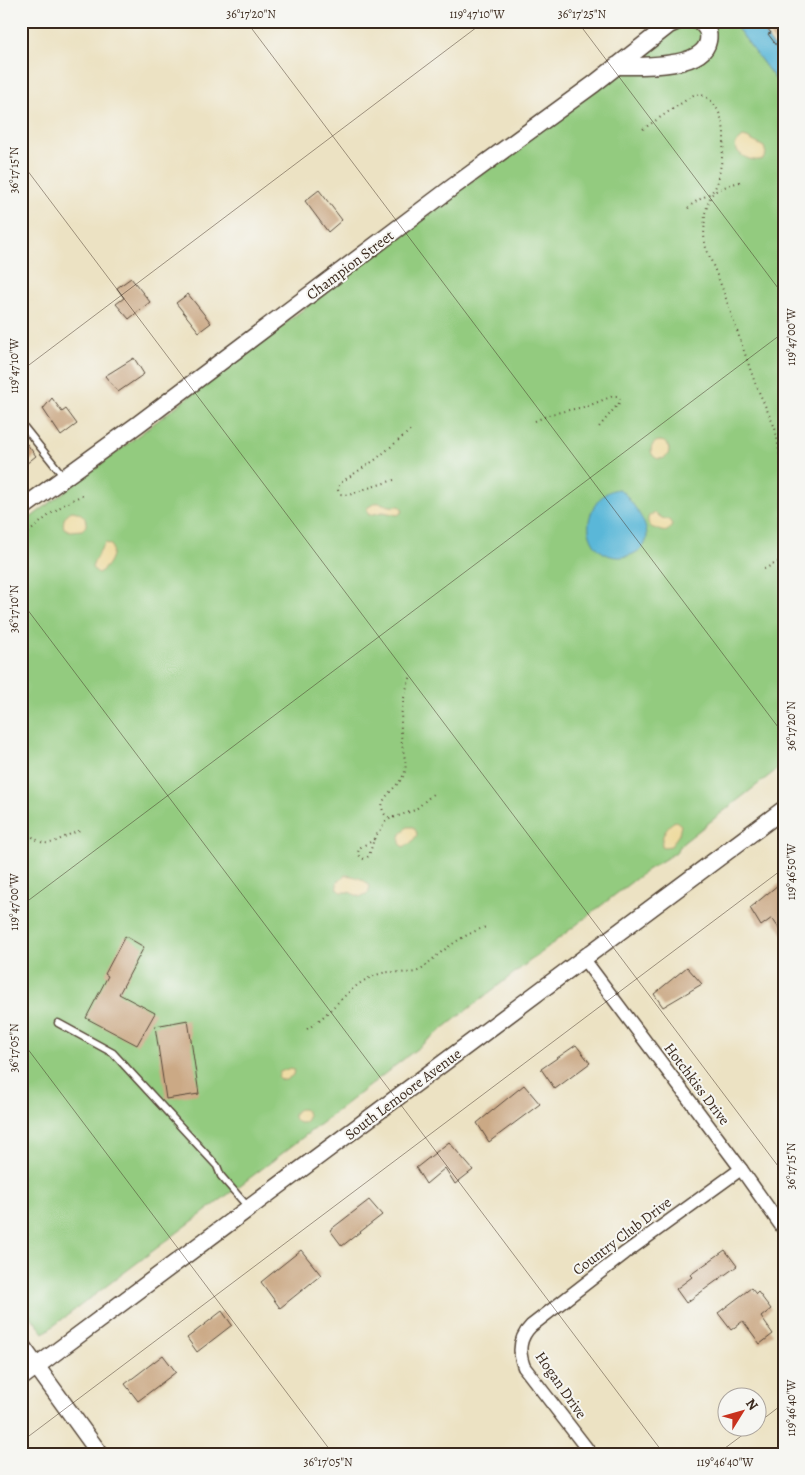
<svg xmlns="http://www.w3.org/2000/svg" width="805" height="1475" font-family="Alegreya,serif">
  <rect width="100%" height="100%" fill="#f6f6f2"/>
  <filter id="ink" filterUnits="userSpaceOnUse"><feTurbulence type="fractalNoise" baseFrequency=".02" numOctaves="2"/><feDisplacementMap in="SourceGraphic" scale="10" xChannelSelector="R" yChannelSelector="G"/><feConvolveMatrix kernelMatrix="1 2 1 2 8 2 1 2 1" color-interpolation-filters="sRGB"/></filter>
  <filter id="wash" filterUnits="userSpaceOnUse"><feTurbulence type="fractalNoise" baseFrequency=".0096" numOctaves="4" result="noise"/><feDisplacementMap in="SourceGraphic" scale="20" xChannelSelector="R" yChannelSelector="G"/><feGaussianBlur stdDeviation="1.12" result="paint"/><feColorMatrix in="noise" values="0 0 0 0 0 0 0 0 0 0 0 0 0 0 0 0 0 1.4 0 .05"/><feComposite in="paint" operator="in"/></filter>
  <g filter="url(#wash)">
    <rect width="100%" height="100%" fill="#ece2c3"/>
    <polygon fill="#93cb7f" stroke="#677a4e" points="681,21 732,21 784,91 784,764 683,843 675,853 647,870 275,1159 44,1333 21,1304 21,525"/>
    <g fill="#eeda9e" stroke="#94825e">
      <path d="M743 137 747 138 764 147 766 154 763 159C753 163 736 156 735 144Z"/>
      <circle cx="660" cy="450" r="9"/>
      <path d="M375 503C381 502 384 505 390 506 395 507 397 505 401 507L403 511 398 515 383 512 369 515 367 512V508Z"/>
      <path d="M72 511C80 512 87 516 86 526L82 530 70 531 64 528C62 521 65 514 72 511Z"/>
      <path d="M655 513 662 518 669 520 672 524C669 534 663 532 656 529 652 527 651 528 649 524 647 521 648 519 649 516Z"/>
      <path d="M106 543 111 545C116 554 107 569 98 573L92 568C93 563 101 547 106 543Z"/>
      <path d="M676 821 681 825 679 834 671 846 664 847 662 846C660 837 668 823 676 821Z"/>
      <path d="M408 827H413L416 831 417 835 411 843 403 847C396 840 401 832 408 827Z"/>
      <path d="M345 875C354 876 365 878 370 887L368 893 360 897 349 892H341L337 888V883Z"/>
      <polygon points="290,1068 294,1069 293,1075 286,1080 281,1080 278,1077 280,1072"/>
      <circle cx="301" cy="1116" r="7"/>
    </g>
    <g fill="#5ab7d8" stroke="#4a707b">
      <polygon points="732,21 755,21 784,60 784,91"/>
      <path d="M619 489C626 493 629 500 634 506 645 522 657 543 633 554 615 562 596 554 590 535 584 517 599 490 619 489Z"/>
    </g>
    <g id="blocks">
      <g fill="#cba985">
        <polygon points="762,21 784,21 784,55 768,34 771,33"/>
        <polygon points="319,190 342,220 328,232 305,201"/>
        <polygon points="131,278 150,302 129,319 116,304 124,298 117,288"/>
        <polygon points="188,294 211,323 199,332 176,303"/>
        <polygon points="134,358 144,374 118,392 105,376"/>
        <polygon points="52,398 62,412 66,409 77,424 61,436 43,409"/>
        <polygon points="27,444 36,456 21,468 21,448"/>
        <polygon points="784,880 784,936 772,918 761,926 750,908"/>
        <polygon points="125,936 144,947 119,994 155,1013 137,1045 86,1018 108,976 105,974"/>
        <polygon points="687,967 702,984 663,1007 654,994"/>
        <polygon points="188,1020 199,1094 166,1099 155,1026"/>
        <polygon points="576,1045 590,1063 555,1089 541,1069"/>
        <polygon points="524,1085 540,1104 489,1142 477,1123"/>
        <polygon points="449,1142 473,1170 455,1184 445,1168 426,1184 416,1168"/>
        <polygon points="369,1200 382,1215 342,1246 330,1230"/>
        <polygon points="301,1250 321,1275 280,1308 261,1282"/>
        <polygon points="725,1250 737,1266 686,1303 676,1289 692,1277 690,1275"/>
        <polygon points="751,1288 756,1294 758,1292 771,1309 761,1317 773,1334 760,1344 743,1321 731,1330 718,1313"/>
        <polygon points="222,1311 232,1325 197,1352 187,1338"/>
        <polygon points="163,1355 176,1372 138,1401 125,1384"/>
      </g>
    </g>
  </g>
  <g filter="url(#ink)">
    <use href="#blocks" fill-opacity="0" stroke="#564637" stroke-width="1"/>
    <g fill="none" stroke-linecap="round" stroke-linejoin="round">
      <g stroke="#564637" stroke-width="9">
        <g id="service">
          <polyline points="21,423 64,477"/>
          <polyline points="21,488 31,501"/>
          <polyline points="58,1023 113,1053 217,1166 221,1176 248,1207"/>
        </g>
      </g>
      <g stroke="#564637" stroke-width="15">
        <g id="minor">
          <polyline points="583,958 741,1169 784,1230"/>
          <path d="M591 1454 524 1367C518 1351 519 1338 531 1326L625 1253 741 1169"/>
        </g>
      </g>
      <g stroke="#564637" stroke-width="19">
        <g id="tertiary">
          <path d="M616 66C638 66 703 69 708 41 710 32 706 26 699 21"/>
          <polyline points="21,509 137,425 450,189 594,84 669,25 678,21"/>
          <polyline points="21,1345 100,1454"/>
          <polyline points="21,1378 784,809"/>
        </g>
      </g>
      <g stroke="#564637" stroke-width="2" stroke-dasharray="1 4" stroke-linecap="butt">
        <path d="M643 129 695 94C715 94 725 121 724 138 724 147 722 156 721 165 719 172 719 181 715 188 708 199 693 198 686 212"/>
        <polyline points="740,182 729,185 716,191 711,195 705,213 704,236 706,248 723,290 755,383 775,428 777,437 784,485"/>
        <polyline points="535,421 551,414 588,406 613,396 618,396 620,399 619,403 599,427"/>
        <polyline points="394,480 365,489 349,495 340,494 338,490 339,485 343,481 375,460 412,429"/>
        <path d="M21 539C40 523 60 503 84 495"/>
        <polyline points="764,569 784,559"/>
        <path d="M394 817C389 818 386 817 384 813 375 798 402 786 405 771 407 762 403 753 402 744 399 721 402 697 411 676"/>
        <path d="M21 827C51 856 51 839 82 830"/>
        <path d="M374 839C369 845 359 844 358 853L361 858 364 859 369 856 374 839 385 822 390 819 415 810 434 793"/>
        <path d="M307 1029C330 1015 345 990 369 978 376 975 383 972 391 972 401 972 413 975 422 969 426 966 429 962 433 959 448 946 467 933 486 927"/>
      </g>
      <use href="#service" stroke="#fff" stroke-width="6"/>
      <use href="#minor" stroke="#fff" stroke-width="12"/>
      <use href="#tertiary" stroke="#fff" stroke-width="16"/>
    </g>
  </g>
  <path fill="none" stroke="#3b2a1e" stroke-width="1" stroke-opacity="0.45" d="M246 21 784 735M577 21 784 296M21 162 784 1174M21 371 485 21M21 601 664 1454M21 906 784 332M21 1040 333 1454M758 1423 784 1403M21 1442 784 868M717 1454 752 1428"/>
  <g text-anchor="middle" stroke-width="4" stroke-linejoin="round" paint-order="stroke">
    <g font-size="15" fill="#3b2a1e" stroke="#f6f6f2">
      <text transform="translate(350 265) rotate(-37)" y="5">Champion Street</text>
      <text transform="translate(697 1084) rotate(53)" y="5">Hotchkiss Drive</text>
      <text transform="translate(403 1094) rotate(-37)" y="5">South Lemoore Avenue</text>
      <text transform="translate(622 1236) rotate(-37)" y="5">Country Club Drive</text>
      <text transform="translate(561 1385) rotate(55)" y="5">Hogan Drive</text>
    </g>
  </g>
  <rect width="805" height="1475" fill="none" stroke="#f6f6f2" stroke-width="55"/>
  <g transform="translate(742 1412) rotate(53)"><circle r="24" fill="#f6f6f2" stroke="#aba49d"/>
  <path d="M0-4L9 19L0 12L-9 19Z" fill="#c8321e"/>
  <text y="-8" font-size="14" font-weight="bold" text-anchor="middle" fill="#3b2a1e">N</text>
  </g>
  <rect x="28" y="28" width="750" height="1420" fill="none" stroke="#3b2a1e" stroke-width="2"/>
  <g font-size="12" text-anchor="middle" fill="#3b2a1e">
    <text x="251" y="18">36°17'20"N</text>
    <text x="477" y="18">119°47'10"W</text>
    <text x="582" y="18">36°17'25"N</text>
    <text transform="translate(14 170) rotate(-90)" y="4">36°17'15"N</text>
    <text transform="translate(791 337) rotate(-90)" y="4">119°47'00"W</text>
    <text transform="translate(14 366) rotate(-90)" y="4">119°47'10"W</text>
    <text transform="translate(14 609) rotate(-90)" y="4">36°17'10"N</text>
    <text transform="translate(791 726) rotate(-90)" y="4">36°17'20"N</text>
    <text transform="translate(791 872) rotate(-90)" y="4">119°46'50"W</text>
    <text transform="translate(14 902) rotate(-90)" y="4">119°47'00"W</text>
    <text transform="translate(14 1048) rotate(-90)" y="4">36°17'05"N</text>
    <text transform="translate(791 1166) rotate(-90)" y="4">36°17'15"N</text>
    <text transform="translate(791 1408) rotate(-90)" y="4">119°46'40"W</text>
    <text x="328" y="1466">36°17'05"N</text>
    <text x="725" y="1466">119°46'40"W</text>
  </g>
</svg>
